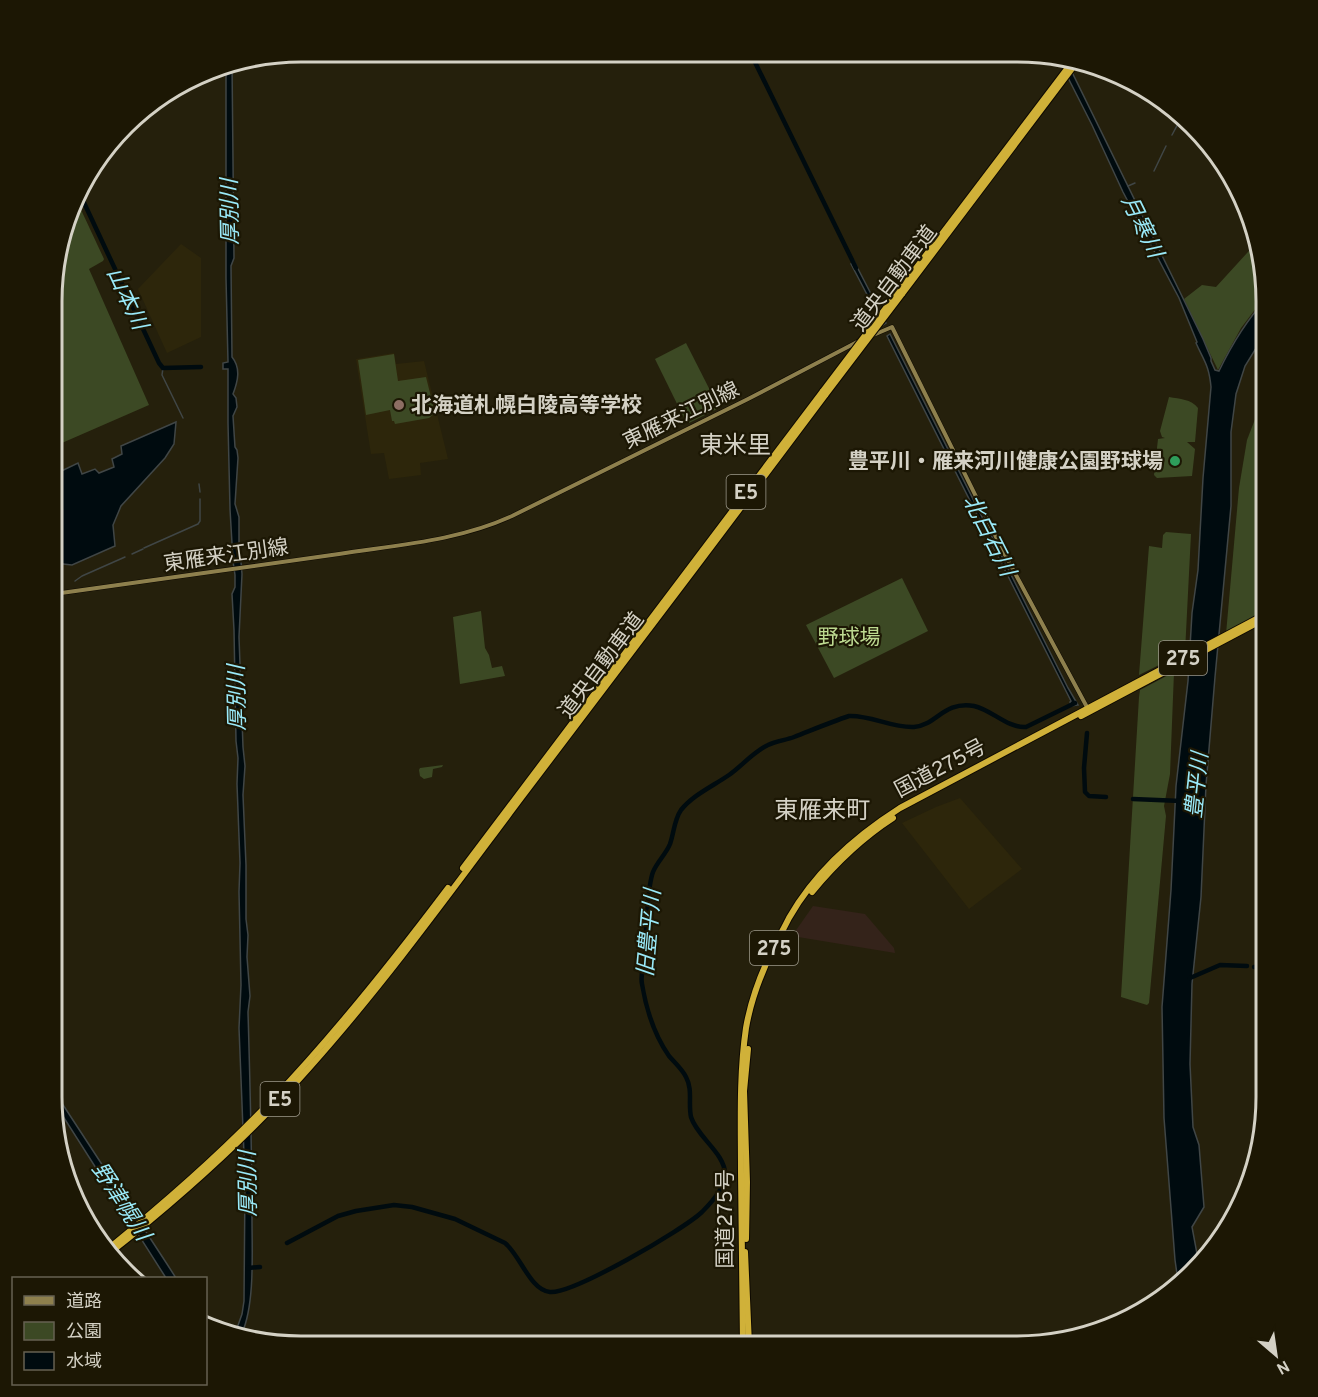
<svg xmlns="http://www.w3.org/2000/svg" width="1318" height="1397" font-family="Overpass,'Noto Sans JP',sans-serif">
  <rect width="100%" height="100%" fill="#25200c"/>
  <g fill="#2d260b">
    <polygon points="181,244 201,258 201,337 167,353 138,289"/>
    <polygon points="394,353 396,364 424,361 448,459 420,463 421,475 389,479 384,453 371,454 356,359"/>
    <polygon points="960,798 1022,869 969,909 902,823 936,807"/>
  </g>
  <polygon fill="#34231a" points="813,906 865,914 894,948 895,953 792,936"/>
  <g fill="#3c4924">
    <polygon points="76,199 104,259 103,261 89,269 149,405 55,446 56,252"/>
    <polygon points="1258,241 1266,285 1266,295 1241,328 1218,370 1184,299 1202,285 1216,287"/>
    <polygon points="686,343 719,408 689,423 686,422 655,359"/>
    <polygon points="394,354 398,381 426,377 435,413 429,418 395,424 394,421 392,421 390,410 366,415 358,360"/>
    <polygon points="1266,391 1266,611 1226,634 1239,488 1247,440"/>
    <path d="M1169 397C1180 399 1191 399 1198 408L1195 442H1187L1195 449 1192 476 1157 478 1154 475 1158 439 1165 438 1162 437 1160 431Z"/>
    <polygon points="1166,532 1191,534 1185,652 1139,675 1149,546 1162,548 1163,535"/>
    <polygon points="902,578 928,631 834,678 806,625"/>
    <polygon points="481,611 485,648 489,655 492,668 502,666 505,676 460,684 453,617"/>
    <polygon points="1174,672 1170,774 1164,806 1166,816 1149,1003 1147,1005 1121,997 1139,697 1140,690"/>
    <polygon points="443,765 442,767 433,769 432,777 424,779 420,776 419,770 420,768"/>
  </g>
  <g fill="#000b0f" stroke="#404646" stroke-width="1.5">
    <path d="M1057 56 1065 58 1203 339 1211 358V361L1215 370 1219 371C1232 344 1246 321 1266 299V332L1245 366 1236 394 1231 432V506L1215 677 1206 785 1201 897 1192 984 1190 1064 1193 1127 1199 1145 1204 1207 1192 1227 1198 1259 1178 1281 1175 1260 1164 1118 1162 1007 1171 890 1176 786 1188 681 1192 613 1198 570 1203 478 1211 387C1209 365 1204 361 1196 343L1197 342 1179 298 1123 192 1092 125Z"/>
    <path d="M232 62 234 258 231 266 232 357C241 368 238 381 233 394L236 398 237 407 233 416 235 447 237 450 238 458 235 504 239 517V555L241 562 242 574 239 637 243 747 245 766 243 795 246 865V919L248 935 247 957 250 996 248 1012C250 1081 252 1150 252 1219 252 1251 255 1304 242 1333L236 1331 242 1314 244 1301 245 1180 239 1028 241 985 239 892 240 863 237 784 238 758 236 741 234 630 232 594 235 587V575L233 561 230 509 228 423V369H223V363L228 362 226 278V71L224 64Z"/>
    <polygon points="854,261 886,323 883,325 851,264"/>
    <polygon points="890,334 1068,688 1078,705 1071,706 1070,702 1071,701 887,336"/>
    <polygon points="176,422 174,444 165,458 121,506 113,525 115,546 72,565 54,563 55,474 78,463 82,474 95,469 99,473 114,467 112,459 122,454 121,446"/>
    <polygon points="52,1088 167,1264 176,1278 166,1278 52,1099"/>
  </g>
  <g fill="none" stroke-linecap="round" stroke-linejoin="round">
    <g stroke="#404646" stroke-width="1.5">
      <polyline points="1172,135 1180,120"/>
      <polyline points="1154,171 1166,146"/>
      <polyline points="1128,186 1135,183"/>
      <polyline points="163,368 162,375 183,418"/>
      <polyline points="199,484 200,492"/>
      <polyline points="144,548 198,524 200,521 200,499"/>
      <polyline points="132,554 143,549"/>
      <polyline points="75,581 82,576 125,557"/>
      <polyline points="300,1345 371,1343"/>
    </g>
    <g stroke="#000b0f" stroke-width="4.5">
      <polyline points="750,52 856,268"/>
      <polyline points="79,192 159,363 163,368 201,367"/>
      <polyline points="1087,733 1084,768 1085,792 1089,796 1106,797"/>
      <polyline points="1133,799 1181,801"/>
      <polyline points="1254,967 1266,968"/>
      <polyline points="1190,978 1220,965 1247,966"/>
      <path d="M287 1243 338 1216 356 1211 394 1205 412 1207 455 1219 505 1243C520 1255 530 1290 550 1292 573 1294 683 1230 702 1212 711 1203 725 1188 725 1175 726 1154 697 1137 691 1117 688 1103 693 1090 686 1077 682 1069 675 1063 669 1056 655 1036 646 1008 642 984 640 974 644 966 645 957 646 947 646 936 646 925 648 910 648 885 653 872 657 862 666 854 670 844 674 833 674 820 681 810 693 795 713 786 729 775 742 766 753 752 768 745 776 741 786 740 794 737 812 730 831 722 849 716 871 715 891 728 914 727 937 725 943 701 974 706 992 710 1007 728 1026 727L1075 703"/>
      <polyline points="248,1268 260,1267"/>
    </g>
    <g stroke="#0e0900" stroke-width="5">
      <g id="secondary">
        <polyline points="871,336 892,327 1002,549 1088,709"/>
        <path d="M54 594C149 580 244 568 339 554 397 545 458 541 512 516L748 399 861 340"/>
      </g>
    </g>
    <g stroke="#0e0900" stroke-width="8">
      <g id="highway">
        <polyline points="898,292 1073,61"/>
        <polyline points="902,294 1077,62"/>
        <polyline points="1081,716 1266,618"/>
        <polyline points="463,868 823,391"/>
        <path d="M812 892C836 863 862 838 893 818"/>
        <polyline points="746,1239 747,1182 744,1091 748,1049"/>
        <path d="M108 1249C166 1202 222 1153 273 1099 336 1033 393 961 448 888"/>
        <path d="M111 1252C182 1196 249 1136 309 1068 385 983 452 890 521 798 623 664 725 529 826 394"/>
        <polyline points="745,1252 749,1345"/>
        <path d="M743 1345C742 1288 742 1230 741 1173 741 1124 739 1076 746 1028 751 999 761 973 774 947 779 937 784 928 789 918 815 872 856 836 900 808L1266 614"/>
      </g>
    </g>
    <use href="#secondary" stroke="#8e804d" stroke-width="4"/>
    <use href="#highway" stroke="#d0b139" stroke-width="6"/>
    <g stroke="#0e0900" stroke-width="8" stroke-linecap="butt">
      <g id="highway-bridge">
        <polyline points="823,391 898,292"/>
        <polyline points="826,394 902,294"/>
      </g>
    </g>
    <use href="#highway-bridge" stroke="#d0b139" stroke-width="6"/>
  </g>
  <circle fill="#8d6e63" stroke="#1c1704" stroke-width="2" cx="399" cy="405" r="6"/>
  <circle fill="#2e9e5b" stroke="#1c1704" stroke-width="2" cx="1175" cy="461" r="6"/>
  <g text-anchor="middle" stroke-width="4.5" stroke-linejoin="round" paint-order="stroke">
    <g fill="#1c1704" stroke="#9d998b" stroke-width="1.5">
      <rect x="726.5" y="475" width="39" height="34" rx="4.5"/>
      <rect x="1159" y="641" width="48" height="34" rx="4.5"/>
      <rect x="750" y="931" width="48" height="34" rx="4.5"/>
      <rect x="260.5" y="1082" width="39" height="34" rx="4.5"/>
    </g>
    <g font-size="20" font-weight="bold" fill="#d4d1c5">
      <text x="746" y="499">E5</text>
      <text x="1183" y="665">275</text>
      <text x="774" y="955">275</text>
      <text x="280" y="1106">E5</text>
    </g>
    <g font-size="21" fill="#d4d1c5" stroke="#1c1704">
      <text transform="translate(894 278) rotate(-53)" y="7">道央自動車道</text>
      <text transform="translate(681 415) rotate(-26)" y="7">東雁来江別線</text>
      <text transform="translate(226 555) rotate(-8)" y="7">東雁来江別線</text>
      <text transform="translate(601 665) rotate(-53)" y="7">道央自動車道</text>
      <text transform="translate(940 768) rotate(-28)" y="7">国道275号</text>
      <text transform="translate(725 1219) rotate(-90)" y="7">国道275号</text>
    </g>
    <g font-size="21" font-weight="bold" fill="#d4d1c5" stroke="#1c1704" text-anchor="start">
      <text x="411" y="412">北海道札幌白陵高等学校</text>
      <text x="1163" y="468" text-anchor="end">豊平川・雁来河川健康公園野球場</text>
    </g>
    <g font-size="21" fill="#bdda91" stroke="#1c1704">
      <text x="849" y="644">野球場</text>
    </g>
    <g font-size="22" font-style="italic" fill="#9aeaf9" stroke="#1c1704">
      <text transform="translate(229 212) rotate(-91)" y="8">厚別川</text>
      <text transform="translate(1143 226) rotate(64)" y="8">月寒川</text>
      <text transform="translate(128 298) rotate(65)" y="8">山本川</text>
      <text transform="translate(990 535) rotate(63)" y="8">北白石川</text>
      <text transform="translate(236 698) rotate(-91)" y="8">厚別川</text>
      <text transform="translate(1196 785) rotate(-84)" y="8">豊平川</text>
      <text transform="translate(648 933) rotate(-85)" y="8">旧豊平川</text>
      <text transform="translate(247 1184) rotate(-91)" y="8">厚別川</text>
      <text transform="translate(122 1201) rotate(57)" y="8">野津幌川</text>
    </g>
    <g font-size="24" fill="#d4d1c5" stroke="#1c1704">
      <text x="735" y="453">東米里</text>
      <text x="822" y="818">東雁来町</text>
    </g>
  </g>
  <path d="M0 0H1318V1397H0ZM301 62H1017A239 239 0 0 1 1256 301V1097A239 239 0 0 1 1017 1336H301A239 239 0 0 1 62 1097V301A239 239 0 0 1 301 62Z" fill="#1c1704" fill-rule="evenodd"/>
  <path fill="none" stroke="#d4d1c5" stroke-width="3" d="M301 62H1017A239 239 0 0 1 1256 301V1097A239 239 0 0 1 1017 1336H301A239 239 0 0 1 62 1097V301A239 239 0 0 1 301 62Z"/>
  <rect x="12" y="1277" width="195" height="108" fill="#1c1704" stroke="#666151" stroke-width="1.5"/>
  <rect x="24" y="1296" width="30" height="9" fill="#8e804d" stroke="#666151" stroke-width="1.5"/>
  <text x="66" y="1307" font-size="18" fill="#d4d1c5">道路</text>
  <rect x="24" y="1322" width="30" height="18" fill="#3c4924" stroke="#666151" stroke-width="1.5"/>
  <text x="66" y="1337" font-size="18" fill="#d4d1c5">公園</text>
  <rect x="24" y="1352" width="30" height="18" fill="#000b0f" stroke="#666151" stroke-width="1.5"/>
  <text x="66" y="1367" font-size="18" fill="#d4d1c5">水域</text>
  <g transform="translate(1276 1355) rotate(151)" stroke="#1c1704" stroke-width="4.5" paint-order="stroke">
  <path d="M0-4.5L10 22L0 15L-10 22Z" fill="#d4d1c5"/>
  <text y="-9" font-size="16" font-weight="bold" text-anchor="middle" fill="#d4d1c5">N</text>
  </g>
</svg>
